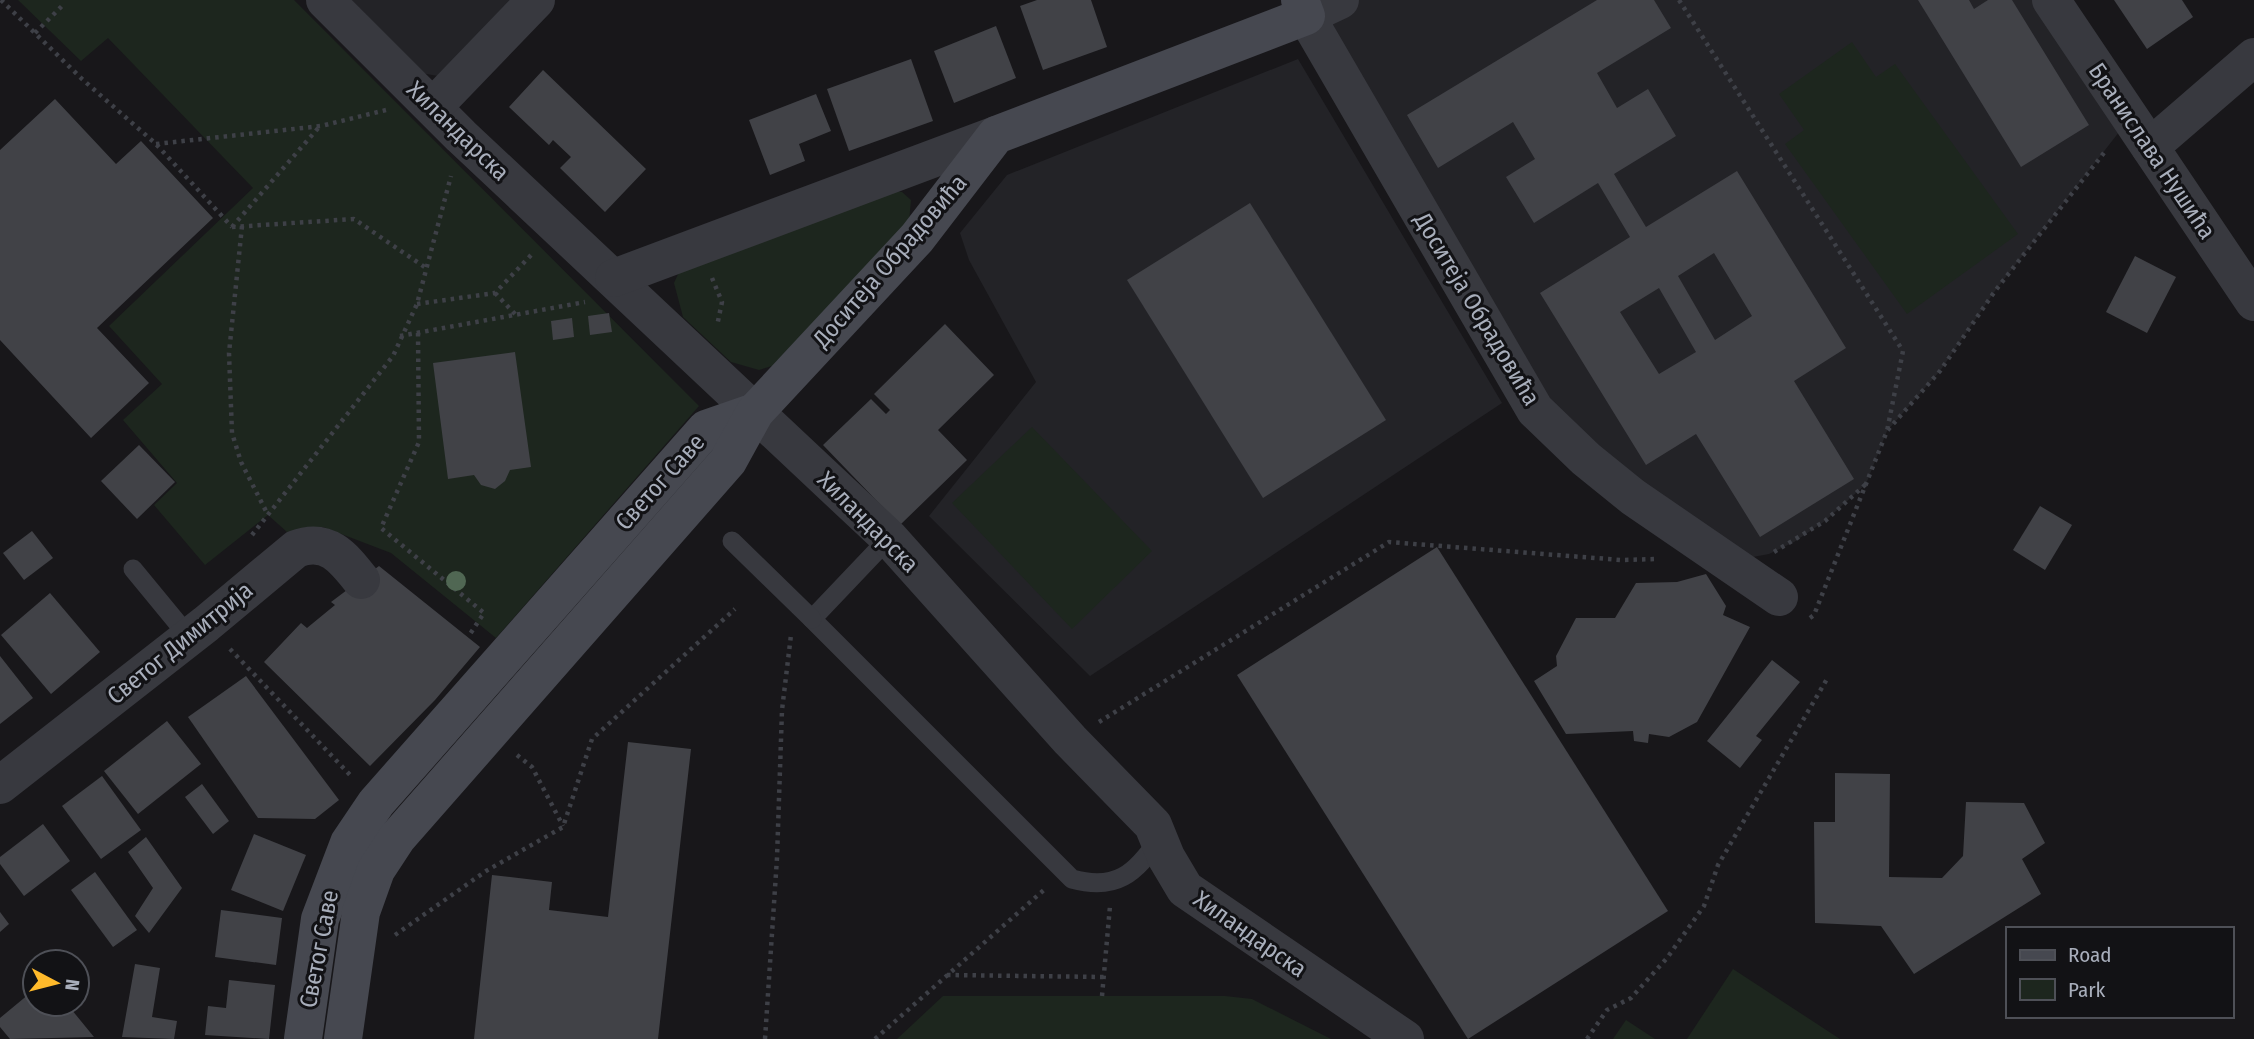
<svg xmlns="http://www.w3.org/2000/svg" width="2254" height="1039" font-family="'Fira Sans Condensed',sans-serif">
  <rect width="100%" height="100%" fill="#18171a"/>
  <g fill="#232327">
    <polygon points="347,0 515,0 438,76 421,73"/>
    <polygon points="1340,0 2051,0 2130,118 1995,291 1940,371 1887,431 1866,484 1825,521 1794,542 1769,554 1742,559 1586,459 1306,16"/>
    <polygon points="1298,59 1502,403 1090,676 929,516 1036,382 969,260 960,233 1007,175"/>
  </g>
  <g fill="#1d261e">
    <polygon points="18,0 294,0 699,406 496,638 391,553 323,527 287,532 268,515 205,565 154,505 177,483 123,420 162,384 109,326 253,188 108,38 81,61"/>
    <polygon points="1852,42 1876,77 1895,64 2018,234 1907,314 1785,144 1804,130 1779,94"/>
    <polygon points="889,190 902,192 911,200 909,222 772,366 759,370 731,362 683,317 674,283 680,270"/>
    <polygon points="1032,427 1152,551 1072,629 952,503"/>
    <polygon points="1733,969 1840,1039 1687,1039"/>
    <polygon points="943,996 1225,996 1252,999 1331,1039 897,1039"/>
    <polygon points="1626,1020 1655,1039 1613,1039"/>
  </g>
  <g fill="#414247" fill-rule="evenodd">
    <polygon points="1037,0 1091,0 1107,47 1043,70 1020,6"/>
    <path d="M1597 0H1654L1671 28 1597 73 1617 108 1648 89 1676 136 1614 174 1646 227 1737 171 1846 348 1794 381 1854 479 1760 537 1696 434 1646 465 1540 293 1630 237 1598 183 1534 223 1506 177 1535 159 1513 122 1438 168 1407 115ZM1714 253 1752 316 1715 340 1678 276ZM1659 288 1696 352 1659 374 1620 312Z"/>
    <polygon points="1918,0 1969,0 1974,9 1988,0 2012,0 2089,125 2021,167"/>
    <polygon points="2114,0 2182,0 2193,17 2147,49"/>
    <polygon points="996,26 1016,78 954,103 934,51"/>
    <polygon points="911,59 933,121 849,151 827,89"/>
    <polygon points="543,70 646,169 605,212 560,168 571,157 553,140 549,145 509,107"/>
    <polygon points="816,94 831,131 799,144 805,161 770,175 749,120"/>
    <polygon points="55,99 116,164 141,141 213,218 97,328 149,383 91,438 0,340 0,150"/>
    <polygon points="1250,203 1386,420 1263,498 1127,280"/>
    <polygon points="2135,256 2176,277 2147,333 2106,312"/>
    <polygon points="609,313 612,332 590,335 588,316"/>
    <polygon points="572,318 574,337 553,340 551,321"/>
    <polygon points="945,324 994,375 938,430 967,460 900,525 823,445 871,399 886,414 890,410 874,394"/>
    <polygon points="515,352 531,467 510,470 505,481 495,489 481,485 474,475 448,479 433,363"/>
    <polygon points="139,445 175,482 137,519 101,481"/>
    <polygon points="2040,506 2072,525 2045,570 2013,550"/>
    <polygon points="32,531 53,558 24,580 3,553"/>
    <polygon points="1437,547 1668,911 1468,1039 1237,675"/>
    <polygon points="379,566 480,647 435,700 370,766 264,662 301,623 307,628 335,605 331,602"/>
    <polygon points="1706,574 1726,606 1723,615 1750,627 1697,722 1669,737 1649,734 1648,743 1634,741 1633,731 1566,734 1534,681 1557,666 1556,656 1576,618 1615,618 1636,583 1677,582"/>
    <polygon points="50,593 100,652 51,694 1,635"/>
    <polygon points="0,656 33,698 0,724"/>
    <polygon points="1772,660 1800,682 1756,736 1762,740 1740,768 1707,741"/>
    <polygon points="246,676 339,800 315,819 258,818 188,717"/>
    <polygon points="167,721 201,764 138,814 104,771"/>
    <polygon points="628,742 691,749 658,1039 474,1039 492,875 552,882 549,910 608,917"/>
    <polygon points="1835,773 1890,774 1889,877 1942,878 1963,856 1966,802 2024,803 2045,843 2022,859 2041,894 1914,974 1881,926 1815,923 1814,822 1835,822"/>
    <polygon points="102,776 141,830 101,859 62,806"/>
    <polygon points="202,784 229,821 213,834 185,797"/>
    <polygon points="43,824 70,861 24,896 0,864 0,857"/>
    <polygon points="254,834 306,855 283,911 231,890"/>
    <polygon points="146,837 182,888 149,933 135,916 153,888 128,852"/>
    <polygon points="95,872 137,930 113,947 71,890"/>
    <polygon points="221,910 282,918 276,965 215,957"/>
    <polygon points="0,912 9,924 0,932"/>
    <polygon points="135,964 160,968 152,1017 177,1021 174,1039 122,1037"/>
    <polygon points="229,980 275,985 269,1039 205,1035 208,1006 226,1008"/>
    <polygon points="35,989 35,1004 67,1004 94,1037 10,1039 0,1027 0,1018"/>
  </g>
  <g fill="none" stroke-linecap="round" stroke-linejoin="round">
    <g stroke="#3e4047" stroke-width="4.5" stroke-dasharray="3.5 5" stroke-linecap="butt">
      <polyline points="1,0 82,79 156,144 232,227"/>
      <polyline points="1679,0 1903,351 1887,431"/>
      <polyline points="35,33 64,4"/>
      <polyline points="156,144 321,126 386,110"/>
      <polyline points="242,226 229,353 232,433 241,462 268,515"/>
      <polyline points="232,227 354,219 426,268"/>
      <polyline points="232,227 320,126"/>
      <polyline points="712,278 722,302 717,326"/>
      <polyline points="495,293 516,315"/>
      <polyline points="417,304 495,293 534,252"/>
      <polyline points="418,333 419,442 381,528 484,613 468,637"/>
      <polyline points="400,336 585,302"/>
      <polyline points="252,535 393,356 417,304 451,176"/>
      <polyline points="1774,552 1825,521 1866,484"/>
      <polyline points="1810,618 1814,615 1887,431 1940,371 1995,291 2107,149"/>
      <polyline points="230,649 352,777"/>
      <polyline points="1099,722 1389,542 1621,560 1658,559"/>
      <polyline points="517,755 532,767 563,826"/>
      <polyline points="395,935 486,871 563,827 592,739 735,609"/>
      <polyline points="947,975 1104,977"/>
      <polyline points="1102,996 1110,906"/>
      <polyline points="765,1039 777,858 782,710 791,635"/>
      <polyline points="875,1039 1045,889"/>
      <polyline points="1587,1039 1607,1010 1631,998 1667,958 1704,906 1718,865 1827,679"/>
    </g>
    <g stroke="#38393f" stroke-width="19">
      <path d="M889 538 812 619 1072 879C1116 891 1135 874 1159 839"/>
      <polyline points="732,541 812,619"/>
      <polyline points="133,569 189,637"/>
    </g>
    <g stroke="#38393f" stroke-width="38">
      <polyline points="325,0 461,136 889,538 1070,740 1153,825 1166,857 1185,889 1405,1039"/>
      <polyline points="1340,0 1306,16 1535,410 1586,459 1633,497 1779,597"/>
      <polyline points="2051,0 2254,302"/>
      <polyline points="433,107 536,0"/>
      <polyline points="2150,147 2254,57"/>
      <polyline points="614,278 996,135"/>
      <path d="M0 785 206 624 296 549C327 537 343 557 361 580"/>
    </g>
    <g stroke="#464850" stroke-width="38">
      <polyline points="303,1039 320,919 349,843 376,803 706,429 755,412"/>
      <polyline points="343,1039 361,912 376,870 397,838 728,461 755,412 917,238 996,135 1306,16 1300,0"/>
    </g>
  </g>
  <circle fill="#506753" cx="456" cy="581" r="10"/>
  <g text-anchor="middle" stroke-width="6" stroke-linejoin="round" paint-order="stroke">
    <g font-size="24" fill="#a8aebb" stroke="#121215">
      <text transform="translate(458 131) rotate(44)" y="8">Хиландарска</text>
      <text transform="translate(2152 151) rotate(56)" y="8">Бранислава Нушића</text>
      <text transform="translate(890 261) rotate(-49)" y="8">Доситеја Обрадовића</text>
      <text transform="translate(1477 309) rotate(59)" y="8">Доситеја Обрадовића</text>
      <text transform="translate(660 482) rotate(-48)" y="8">Светог Саве</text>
      <text transform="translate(868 522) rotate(45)" y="8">Хиландарска</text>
      <text transform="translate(180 643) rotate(-39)" y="8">Светог Димитрија</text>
      <text transform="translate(1250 934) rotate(35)" y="8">Хиландарска</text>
      <text transform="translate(319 949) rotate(-79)" y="8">Светог Саве</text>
    </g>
  </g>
  <rect x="2006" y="927" width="228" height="91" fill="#121215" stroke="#4e5057" stroke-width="2"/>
  <rect x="2020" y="950" width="35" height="10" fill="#464850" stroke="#4e5057" stroke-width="2"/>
  <text x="2068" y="962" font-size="21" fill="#a8aebb">Road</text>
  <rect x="2020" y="979" width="35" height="21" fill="#1d261e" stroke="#4e5057" stroke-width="2"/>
  <text x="2068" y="997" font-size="21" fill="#a8aebb">Park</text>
  <g transform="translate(56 983) rotate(97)"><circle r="33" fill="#121215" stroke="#4e5057" stroke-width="2"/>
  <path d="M0-5L12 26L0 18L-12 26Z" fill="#ffba2b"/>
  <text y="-10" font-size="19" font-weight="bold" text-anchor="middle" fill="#a8aebb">N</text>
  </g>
</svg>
